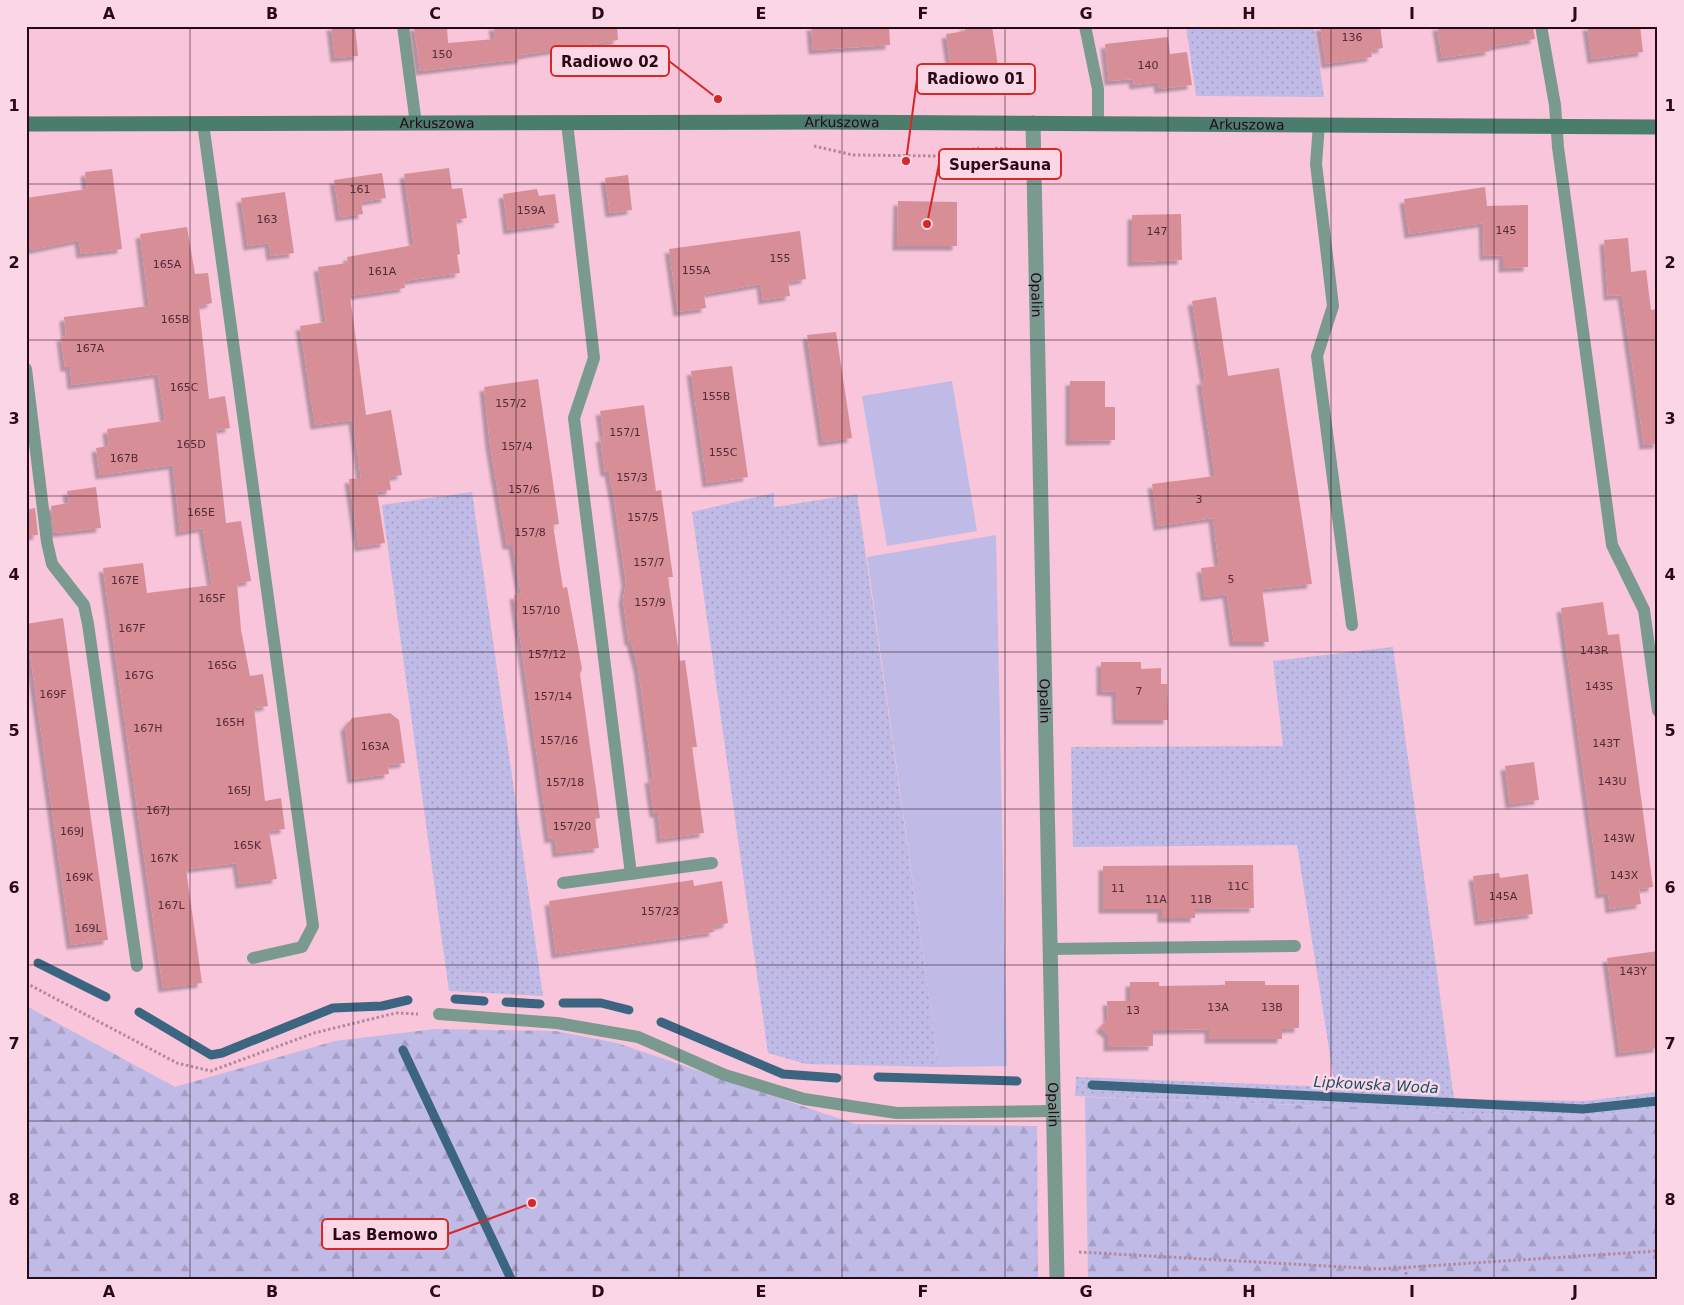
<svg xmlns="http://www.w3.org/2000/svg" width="1684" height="1305" font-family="'DejaVu Sans',sans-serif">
  <defs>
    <pattern id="grass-dots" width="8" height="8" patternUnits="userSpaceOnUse" patternTransform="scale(1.25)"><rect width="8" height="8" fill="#c0bae6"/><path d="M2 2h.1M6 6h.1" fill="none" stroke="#a59fc5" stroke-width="1.8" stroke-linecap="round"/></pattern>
    <pattern id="forest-firs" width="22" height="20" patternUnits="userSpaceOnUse" patternTransform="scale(1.25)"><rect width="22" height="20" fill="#c0bae6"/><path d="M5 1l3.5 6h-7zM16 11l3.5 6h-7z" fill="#a59fc5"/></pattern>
    <filter id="shadow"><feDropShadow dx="-4.5" dy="4.5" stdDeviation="1" flood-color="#0004"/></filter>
  </defs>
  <rect width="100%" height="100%" fill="#f8c5da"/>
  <g fill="url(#grass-dots)">
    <polygon points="1186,26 1314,26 1324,97 1196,96"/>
    <polygon points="472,492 543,996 449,991 382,505"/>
    <polygon points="774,493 774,507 857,494 939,1067 806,1064 768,1053 692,512"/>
    <polygon points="1393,647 1454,1099 1585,1101 1658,1092 1658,1108 1590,1116 1458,1114 1375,1108 1075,1096 1076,1077 1335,1087 1297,845 1073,847 1071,747 1283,746 1273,661"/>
  </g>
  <g fill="url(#forest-firs)">
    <polygon points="26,1006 175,1087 335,1041 435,1029 555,1031 617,1043 855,1124 1037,1126 1038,1279 26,1279"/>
    <polygon points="1085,1097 1375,1108 1458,1114 1590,1116 1658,1108 1658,1279 1088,1279"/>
  </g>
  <g fill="#c0bae6">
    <polygon points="952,381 977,531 887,546 862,396"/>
    <polygon points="996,535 1007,1066 939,1067 867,557"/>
  </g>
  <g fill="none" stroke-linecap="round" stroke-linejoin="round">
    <g stroke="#3b6581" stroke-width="9">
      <polyline points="38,963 106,997"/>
      <polyline points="455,999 484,1001"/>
      <polyline points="506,1002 540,1004"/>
      <polyline points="563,1003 601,1003 629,1010"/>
      <polyline points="139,1012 211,1055 222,1053 333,1008 382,1006 408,1000"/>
      <polyline points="661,1022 783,1074 837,1078"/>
      <polyline points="403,1050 511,1279"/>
      <polyline points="878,1077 1017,1081"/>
      <polyline points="1092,1085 1583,1109 1658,1101"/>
    </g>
  </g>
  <g fill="#d78e97" filter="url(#shadow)">
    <polygon points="331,26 355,26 358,56 335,58"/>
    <polygon points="414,26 447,26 448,43 495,39 493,26 617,26 618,40 522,55 522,59 420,71"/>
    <polygon points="811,26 889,26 890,45 813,50"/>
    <polygon points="964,26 992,26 1000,80 954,87 946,34 965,31"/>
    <polygon points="1320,26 1380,26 1383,48 1371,50 1372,57 1326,64"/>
    <polygon points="1437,26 1533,26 1535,39 1489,47 1490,51 1442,58"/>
    <polygon points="1587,26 1640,26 1643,52 1592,59"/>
    <polygon points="1168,37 1170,54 1187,52 1192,85 1159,89 1158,82 1134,85 1133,79 1109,81 1105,44"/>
    <polygon points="449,168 452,189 462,188 467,218 456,220 460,254 457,255 460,273 404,281 405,288 350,296 366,415 391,410 402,475 389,477 391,490 377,492 385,543 359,547 349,479 361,478 353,420 315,425 300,326 326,322 318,267 348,263 347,257 414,245 404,174"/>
    <polygon points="112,169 122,249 81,254 79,240 31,250 26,229 26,198 87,189 85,172"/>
    <polygon points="382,173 386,198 361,202 363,214 340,217 334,180"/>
    <polygon points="628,175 632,210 610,213 605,178"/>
    <polygon points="1485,187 1487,206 1528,205 1528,267 1503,268 1503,255 1484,256 1483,223 1409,234 1404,199"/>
    <polygon points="537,189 539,196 555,194 559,223 508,230 503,194"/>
    <polygon points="285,192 294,253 271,256 269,243 248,246 241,198"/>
    <polygon points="898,201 957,202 957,246 897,246"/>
    <polygon points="1181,214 1182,260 1132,262 1132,215"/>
    <polygon points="187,227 195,274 208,273 212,303 199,306 209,399 225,396 230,428 216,430 226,523 241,521 251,581 237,583 241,630 250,676 263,674 268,706 254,708 265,801 281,798 285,829 269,831 277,879 240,884 237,863 186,869 202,983 163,988 103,568 143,563 147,593 212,585 203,528 180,532 173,465 100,475 96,448 109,446 107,429 165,421 158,374 72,385 70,367 65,367 61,337 66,336 64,317 149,306 140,234"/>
    <polygon points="800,231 806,279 788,282 790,296 763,300 761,284 704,294 706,308 678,312 669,249"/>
    <polygon points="1628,238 1631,272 1646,270 1651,310 1658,309 1658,444 1644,445 1622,295 1608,296 1604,240"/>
    <polygon points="1216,297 1228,376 1279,368 1312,584 1262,589 1269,642 1234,642 1227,594 1205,597 1201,568 1219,566 1213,518 1158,526 1152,484 1215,476 1201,381 1205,380 1192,301"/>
    <polygon points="836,332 852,438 823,442 807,335"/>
    <polygon points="732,366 748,477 707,483 691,371"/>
    <polygon points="538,379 559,524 553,525 563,588 567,587 582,669 580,674 600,818 595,819 599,848 557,853 555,838 549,839 514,595 521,594 513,545 507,545 490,444 484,387"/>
    <polygon points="1070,381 1105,381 1105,407 1115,407 1115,440 1070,441"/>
    <polygon points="644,405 656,491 661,490 673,577 668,577 680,661 685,660 697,747 692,747 704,833 661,839 658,813 654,813 649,779 653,778 638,667 631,641 629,641 623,600 626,582 614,498 609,472 605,472 600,438 604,437 600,411"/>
    <polygon points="96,487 101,528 54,533 51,506 69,503 67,491"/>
    <polygon points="35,508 38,535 26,536 26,510"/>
    <polygon points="1603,602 1608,635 1619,634 1653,887 1639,889 1641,904 1610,909 1608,893 1600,894 1561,608"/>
    <polygon points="63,618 108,940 71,945 26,624"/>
    <polygon points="1101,662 1141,662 1141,669 1161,668 1161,684 1167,684 1168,720 1117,720 1116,692 1101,691"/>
    <polygon points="390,713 399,720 405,763 388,765 389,774 352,779 345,727 352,718"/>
    <polygon points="1534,762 1539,800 1510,804 1505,766"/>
    <polygon points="1253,865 1254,908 1195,909 1195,918 1162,918 1162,909 1103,909 1103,866"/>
    <polygon points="1499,873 1500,878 1528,874 1533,914 1479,921 1473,876"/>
    <polygon points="693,880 694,886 722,881 728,923 713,927 714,932 556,954 549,901"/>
    <polygon points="1658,951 1658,1048 1620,1053 1607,958"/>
    <polygon points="1225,981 1265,981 1265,985 1299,985 1299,1028 1282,1029 1282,1039 1209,1039 1209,1029 1153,1030 1153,1046 1108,1047 1108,1034 1100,1027 1108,1019 1107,1001 1130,1001 1130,982 1159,982 1159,986 1225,985"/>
  </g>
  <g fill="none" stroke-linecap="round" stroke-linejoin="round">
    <g stroke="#b4889b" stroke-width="3" stroke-dasharray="2.5 2.5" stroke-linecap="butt">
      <polyline points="814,146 853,155 937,156 979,148"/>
      <polyline points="995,148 1011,149"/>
      <polyline points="26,983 177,1063 211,1071 314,1033 396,1013 418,1014"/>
      <polyline points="1079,1252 1380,1269 1658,1251"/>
      <polyline points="1405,1267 1407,1279"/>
    </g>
    <g stroke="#7a9a8f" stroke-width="12">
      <polyline points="403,26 416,124"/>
      <polyline points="1085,26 1098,89 1098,123"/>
      <polyline points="1541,26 1555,105 1558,147 1612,545 1644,610 1658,711"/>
      <polyline points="203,123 313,926 302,947 253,958"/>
      <polyline points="567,123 594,358 574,418 631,874"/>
      <polyline points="1319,124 1316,164 1333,306 1317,356 1352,625"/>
      <polyline points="26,369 47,542 52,564 84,605 88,624 137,966"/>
      <polyline points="563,883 712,863"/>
      <polyline points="1050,949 1295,946"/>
      <polyline points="439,1014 557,1023 638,1037 725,1075 804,1099 897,1113 1052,1111"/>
    </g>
    <path stroke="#7a9a8f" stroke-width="15" id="s1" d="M1033 123 1057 1279"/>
    <path stroke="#4b7d6d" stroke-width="15" id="s2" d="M26 124 820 122 1658 127"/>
  </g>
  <path fill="none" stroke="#270918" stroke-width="1" stroke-opacity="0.55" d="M190 26V1279M353 26V1279M516 26V1279M679 26V1279M842 26V1279M1005 26V1279M1168 26V1279M1331 26V1279M1494 26V1279M26 184H1658M26 340H1658M26 496H1658M26 652H1658M26 809H1658M26 965H1658M26 1121H1658"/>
  <g text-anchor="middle" stroke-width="5" stroke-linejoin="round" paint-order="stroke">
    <g font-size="11" fill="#532a38">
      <text x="1352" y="41">136</text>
      <text x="442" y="58">150</text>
      <text x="1148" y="69">140</text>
      <text x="360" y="193">161</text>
      <text x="531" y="214">159A</text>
      <text x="267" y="223">163</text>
      <text x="1506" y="234">145</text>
      <text x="1157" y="235">147</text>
      <text x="780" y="262">155</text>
      <text x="167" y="268">165A</text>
      <text x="696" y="274">155A</text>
      <text x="382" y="275">161A</text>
      <text x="175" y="323">165B</text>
      <text x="90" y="352">167A</text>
      <text x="184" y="391">165C</text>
      <text x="716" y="400">155B</text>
      <text x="511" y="407">157/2</text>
      <text x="625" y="436">157/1</text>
      <text x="191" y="448">165D</text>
      <text x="517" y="450">157/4</text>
      <text x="723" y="456">155C</text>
      <text x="124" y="462">167B</text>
      <text x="632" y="481">157/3</text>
      <text x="524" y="493">157/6</text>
      <text x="1199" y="503">3</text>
      <text x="201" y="516">165E</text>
      <text x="643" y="521">157/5</text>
      <text x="530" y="536">157/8</text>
      <text x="649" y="566">157/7</text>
      <text x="1231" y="583">5</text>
      <text x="125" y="584">167E</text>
      <text x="212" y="602">165F</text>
      <text x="650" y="606">157/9</text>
      <text x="541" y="614">157/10</text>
      <text x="132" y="632">167F</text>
      <text x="1594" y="654">143R</text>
      <text x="547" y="658">157/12</text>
      <text x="222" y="669">165G</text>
      <text x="139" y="679">167G</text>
      <text x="1599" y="690">143S</text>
      <text x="1139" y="695">7</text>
      <text x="53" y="698">169F</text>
      <text x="553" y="700">157/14</text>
      <text x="230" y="726">165H</text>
      <text x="148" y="732">167H</text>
      <text x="559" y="744">157/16</text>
      <text x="1606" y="747">143T</text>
      <text x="375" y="750">163A</text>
      <text x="1612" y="785">143U</text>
      <text x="565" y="786">157/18</text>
      <text x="239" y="794">165J</text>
      <text x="158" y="814">167J</text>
      <text x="572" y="830">157/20</text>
      <text x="72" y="835">169J</text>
      <text x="1619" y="842">143W</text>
      <text x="247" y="849">165K</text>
      <text x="164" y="862">167K</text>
      <text x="1624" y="879">143X</text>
      <text x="79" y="881">169K</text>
      <text x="1238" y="890">11C</text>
      <text x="1118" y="892">11</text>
      <text x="1503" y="900">145A</text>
      <text x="1156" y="903">11A</text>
      <text x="1201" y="903">11B</text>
      <text x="171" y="909">167L</text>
      <text x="660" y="915">157/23</text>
      <text x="88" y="932">169L</text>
      <text x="1633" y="975">143Y</text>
      <text x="1218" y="1011">13A</text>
      <text x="1272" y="1011">13B</text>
      <text x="1133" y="1014">13</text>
    </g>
    <g font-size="14" fill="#270918" stroke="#fbd7e6">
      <text dy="5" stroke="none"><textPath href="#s2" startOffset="816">Arkuszowa</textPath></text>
      <text dy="5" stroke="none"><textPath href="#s2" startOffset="411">Arkuszowa</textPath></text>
      <text dy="5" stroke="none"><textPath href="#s2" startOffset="1221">Arkuszowa</textPath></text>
      <text dy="5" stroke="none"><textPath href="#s1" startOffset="172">Opalin</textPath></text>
      <text dy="5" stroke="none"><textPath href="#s1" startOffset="578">Opalin</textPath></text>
      <text dy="5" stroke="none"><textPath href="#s1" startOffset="982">Opalin</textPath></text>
    </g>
    <g font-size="15" font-style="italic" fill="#175069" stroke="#fbd7e6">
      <text transform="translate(1376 1085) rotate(3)" y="5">Lipkowska Woda</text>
    </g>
  </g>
  <path fill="none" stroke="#d62828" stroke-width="2" d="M718 99L669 61M906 161L917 79M927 224L939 164M532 1203L448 1234"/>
  <g fill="#d62828" stroke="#fbd7e6" stroke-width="2">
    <circle cx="718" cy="99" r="5"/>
    <circle cx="906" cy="161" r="5"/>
    <circle cx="927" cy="224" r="5"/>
    <circle cx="532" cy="1203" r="5"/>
  </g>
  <g fill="#fbd7e6" stroke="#d62828" stroke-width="2">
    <rect x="551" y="46" width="118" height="30" rx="5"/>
    <rect x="917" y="64" width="118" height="30" rx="5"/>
    <rect x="939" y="149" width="122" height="30" rx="5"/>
    <rect x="322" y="1219" width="126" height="30" rx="5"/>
  </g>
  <g font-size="15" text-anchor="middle" font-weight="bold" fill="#270918">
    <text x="610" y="67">Radiowo 02</text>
    <text x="976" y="84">Radiowo 01</text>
    <text x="1000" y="170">SuperSauna</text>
    <text x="385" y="1240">Las Bemowo</text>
  </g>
  <rect width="1684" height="1305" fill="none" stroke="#fbd7e6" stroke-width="55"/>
  <rect x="28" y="28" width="1628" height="1250" fill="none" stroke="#270918" stroke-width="2"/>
  <g font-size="16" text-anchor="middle" font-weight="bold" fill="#270918">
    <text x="109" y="19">A</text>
    <text x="272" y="19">B</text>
    <text x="435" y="19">C</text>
    <text x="598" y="19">D</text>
    <text x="761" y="19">E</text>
    <text x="923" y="19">F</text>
    <text x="1086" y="19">G</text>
    <text x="1249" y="19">H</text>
    <text x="1412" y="19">I</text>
    <text x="1575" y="19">J</text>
    <text x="14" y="111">1</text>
    <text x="1670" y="111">1</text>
    <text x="14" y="268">2</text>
    <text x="1670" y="268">2</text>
    <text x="14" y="424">3</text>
    <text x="1670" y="424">3</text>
    <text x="14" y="580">4</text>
    <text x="1670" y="580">4</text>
    <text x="14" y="736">5</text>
    <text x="1670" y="736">5</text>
    <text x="14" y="893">6</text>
    <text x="1670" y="893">6</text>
    <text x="14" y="1049">7</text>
    <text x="1670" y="1049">7</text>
    <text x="14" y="1205">8</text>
    <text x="1670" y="1205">8</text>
    <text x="109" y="1297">A</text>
    <text x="272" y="1297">B</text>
    <text x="435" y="1297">C</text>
    <text x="598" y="1297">D</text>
    <text x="761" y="1297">E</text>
    <text x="923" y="1297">F</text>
    <text x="1086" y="1297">G</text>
    <text x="1249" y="1297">H</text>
    <text x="1412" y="1297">I</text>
    <text x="1575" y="1297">J</text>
  </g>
</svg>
